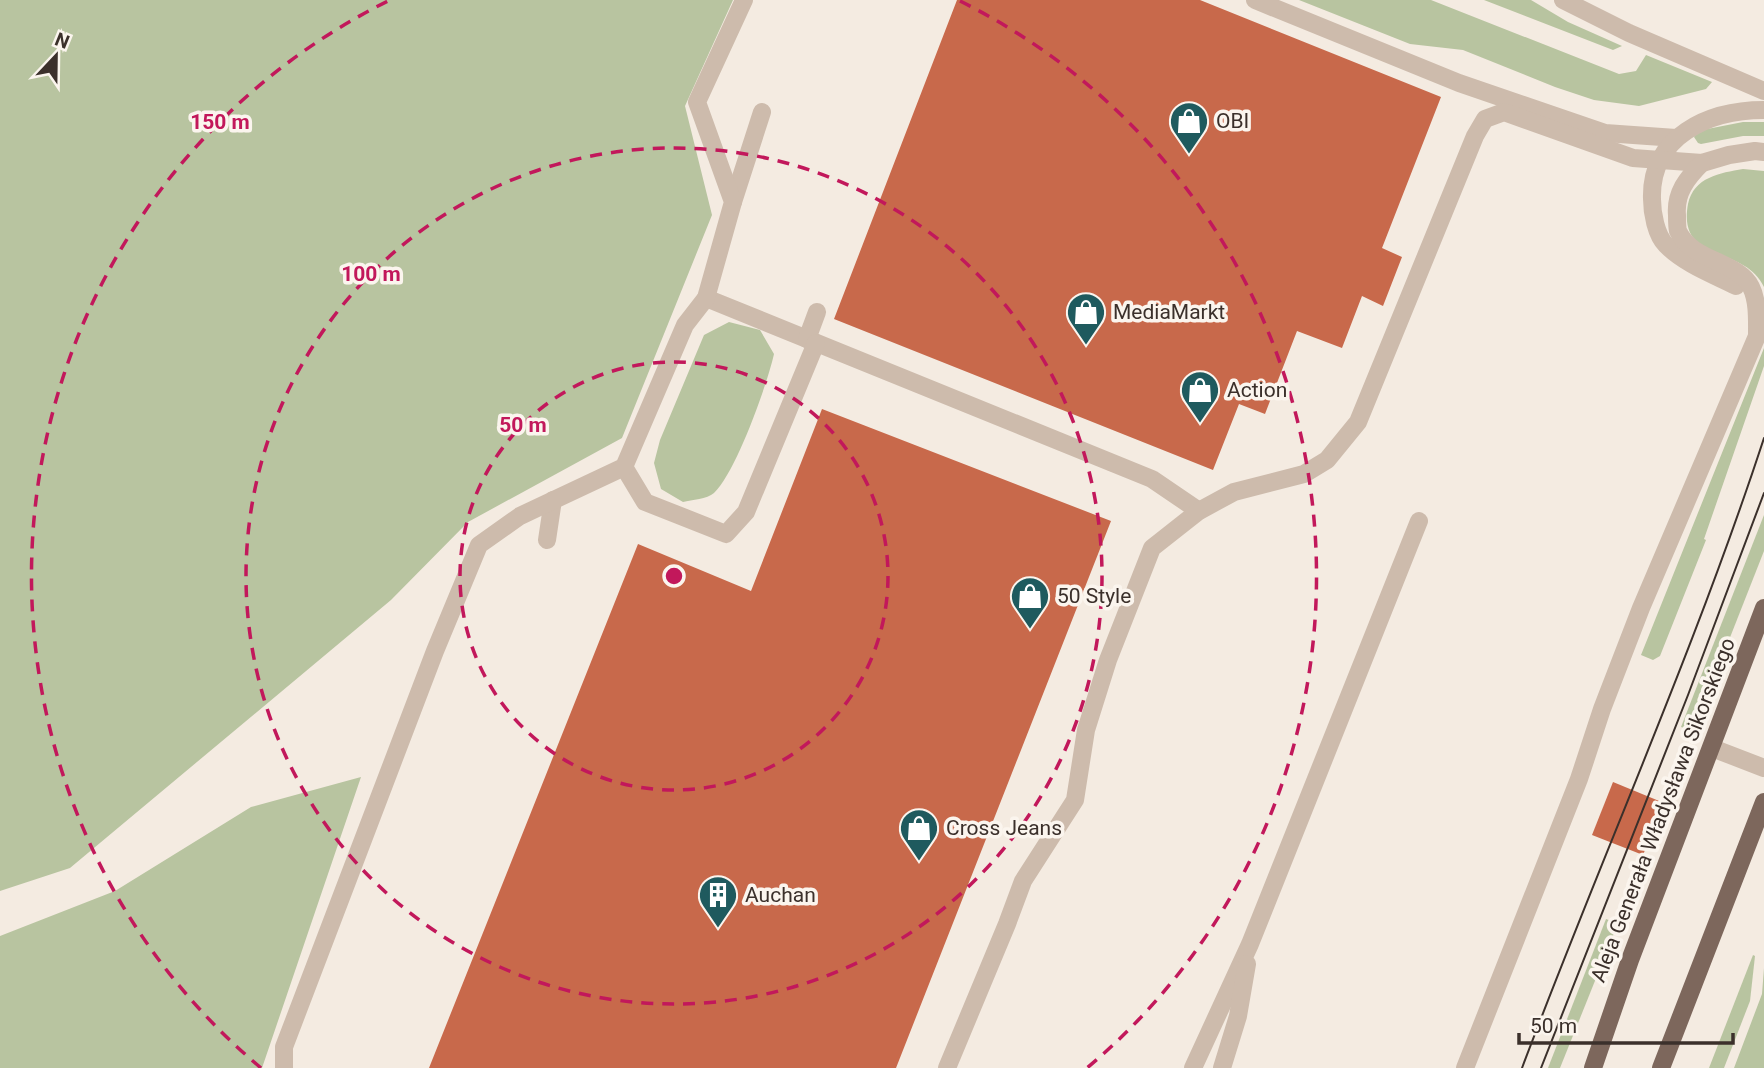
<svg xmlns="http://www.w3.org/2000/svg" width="1764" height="1068" font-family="Roboto,sans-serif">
  <rect width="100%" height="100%" fill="#f4ebe1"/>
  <g fill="#b8c4a0">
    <polygon points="0,0 733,0 685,106 712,215 622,438 468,522 391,600 70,868 0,891"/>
    <polygon points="1299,0 1431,0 1619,74 1636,71 1646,55 1712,82 1706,89 1639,106 1594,100 1555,87 1463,50 1410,44"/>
    <polygon points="1484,0 1531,0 1568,22 1622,46 1613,50"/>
    <polygon points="1743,122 1764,122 1764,136 1743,136 1701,144 1698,143 1694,137 1697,131"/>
    <path d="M1743 169 1764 171V287C1744 244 1677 265 1688 204 1694 177 1720 173 1743 169Z"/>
    <path d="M729 322 760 330 774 354C767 385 736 472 714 493 707 499 692 500 683 502L661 489 654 463 660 440 704 335Z"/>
    <polygon points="1764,348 1764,366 1704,539 1706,540 1660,656 1653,660 1641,655"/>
    <polygon points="1764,515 1764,551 1694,729 1691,731 1681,727"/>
    <polygon points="361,777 262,1068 0,1068 0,936 115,891 251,807"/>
    <polygon points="1606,919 1617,923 1617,926 1560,1068 1548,1068"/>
    <polygon points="1753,955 1755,956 1750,1001 1724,1068 1709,1068"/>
    <polygon points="1764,968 1764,1068 1734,1068 1762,994"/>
  </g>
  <g fill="#c8694b">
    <polygon points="957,0 1200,0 1441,97 1382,248 1402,257 1383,306 1362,296 1342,348 1297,331 1265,414 1239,404 1213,470 834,319"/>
    <polygon points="822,409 1111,521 896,1068 429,1068 638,544 751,591"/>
    <polygon points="1613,782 1664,803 1643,855 1592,835"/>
  </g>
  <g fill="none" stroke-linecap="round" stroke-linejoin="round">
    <g stroke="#cdbbac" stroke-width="18">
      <polyline points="1255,0 1459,83 1605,133 1676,138"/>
      <polyline points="1563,0 1629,33 1764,91"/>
      <polyline points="733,202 762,112"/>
      <path d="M1736 286C1712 274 1685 264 1666 245 1656 235 1652 213 1652 199 1650 136 1709 110 1764 110"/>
      <polyline points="706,298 1152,479 1199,511"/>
      <polyline points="807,339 817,312"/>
      <polyline points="624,467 645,502 726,534 746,512 816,343"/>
      <polyline points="547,540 553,500"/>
      <polyline points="1712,748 1764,768"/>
      <polyline points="284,1068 284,1047 435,651 479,545 520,516 624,467 685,325 706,298 733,202 697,102 744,0"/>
      <polyline points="947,1068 1007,924 1023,881 1075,800 1086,730 1108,660 1152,548 1199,511 1234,492 1304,474 1327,460 1358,422 1475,136 1485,119 1504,112 1633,158 1702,163 1729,155 1755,151 1764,152"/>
      <polyline points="1193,1068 1250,944 1419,521"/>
      <polyline points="1222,1068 1238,1016 1247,964"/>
      <path d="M1465 1068 1579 779 1602 709 1641 608 1757 336C1757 320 1758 301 1751 287 1739 261 1692 262 1678 231 1677 227 1677 220 1677 215 1675 193 1687 178 1702 163"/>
    </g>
    <g stroke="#7d675c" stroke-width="18">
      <polyline points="1593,1068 1630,960 1764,608"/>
      <polyline points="1661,1068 1764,802"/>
    </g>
    <g stroke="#3b302b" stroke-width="2">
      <path d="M1522 1068C1601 858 1694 652 1764 438"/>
      <polyline points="1541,1068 1688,695 1764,493"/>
    </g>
  </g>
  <g fill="none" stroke="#c2185b" stroke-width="3.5" stroke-dasharray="12 9">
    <circle cx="674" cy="576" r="214"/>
    <circle cx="674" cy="576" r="428"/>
    <path d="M261 1068A642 642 0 0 1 388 1M960 1A642 642 0 0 1 1087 1068"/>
  </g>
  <defs>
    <g id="shop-pin" transform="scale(2.0125)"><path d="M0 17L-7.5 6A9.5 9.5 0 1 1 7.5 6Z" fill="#1f5a5e" stroke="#fbf5ee"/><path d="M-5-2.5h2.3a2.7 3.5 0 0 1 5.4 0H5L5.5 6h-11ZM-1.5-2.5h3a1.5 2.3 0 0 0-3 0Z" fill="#fff"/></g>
    <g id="building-pin" transform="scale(2.0125)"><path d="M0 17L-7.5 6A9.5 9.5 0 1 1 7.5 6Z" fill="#1f5a5e" stroke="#fbf5ee"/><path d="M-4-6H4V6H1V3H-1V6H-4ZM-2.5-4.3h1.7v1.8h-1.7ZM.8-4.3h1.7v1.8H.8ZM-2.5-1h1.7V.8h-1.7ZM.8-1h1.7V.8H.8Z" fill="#fff"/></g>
  </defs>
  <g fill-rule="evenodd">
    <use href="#shop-pin" x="1189" y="121"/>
    <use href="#shop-pin" x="1086" y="312"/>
    <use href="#shop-pin" x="1200" y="390"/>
    <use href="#shop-pin" x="1030" y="596"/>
    <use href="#shop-pin" x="919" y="828"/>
    <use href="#building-pin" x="718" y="895"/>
  </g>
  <g text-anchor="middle" stroke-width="7" stroke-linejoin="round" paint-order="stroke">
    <g font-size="21" fill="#3b302b" stroke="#fbf5ee" text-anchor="start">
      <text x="1216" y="128">OBI</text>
      <text x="1113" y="319">MediaMarkt</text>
      <text x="1227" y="397">Action</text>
      <text x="1057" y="603">50 Style</text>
      <text x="946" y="835">Cross Jeans</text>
      <text x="745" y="902">Auchan</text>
    </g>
    <g font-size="21" fill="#3b302b" stroke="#fbf5ee">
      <text transform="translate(1663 810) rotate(-69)" y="7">Aleja Generała Władysława Sikorskiego</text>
    </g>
  </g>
  <circle cx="674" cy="576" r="10" fill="#c2185b" stroke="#fbf5ee" stroke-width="3.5"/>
  <g font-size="21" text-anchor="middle" font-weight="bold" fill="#c2185b" stroke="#fbf5ee" stroke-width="7" stroke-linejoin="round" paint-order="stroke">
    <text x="220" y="129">150 m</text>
    <text x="371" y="281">100 m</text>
    <text x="523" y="432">50 m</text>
  </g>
  <g transform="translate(56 56) rotate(22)" stroke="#fbf5ee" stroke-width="5" paint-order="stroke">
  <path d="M0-5L12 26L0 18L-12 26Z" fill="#3b302b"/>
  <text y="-10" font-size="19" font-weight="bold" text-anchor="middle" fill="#3b302b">N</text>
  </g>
  <path d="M1519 1033v10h214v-10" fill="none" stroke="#3b302b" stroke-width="3.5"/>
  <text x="1530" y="1033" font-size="21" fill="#3b302b" stroke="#fbf5ee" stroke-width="5" paint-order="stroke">50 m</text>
</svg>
